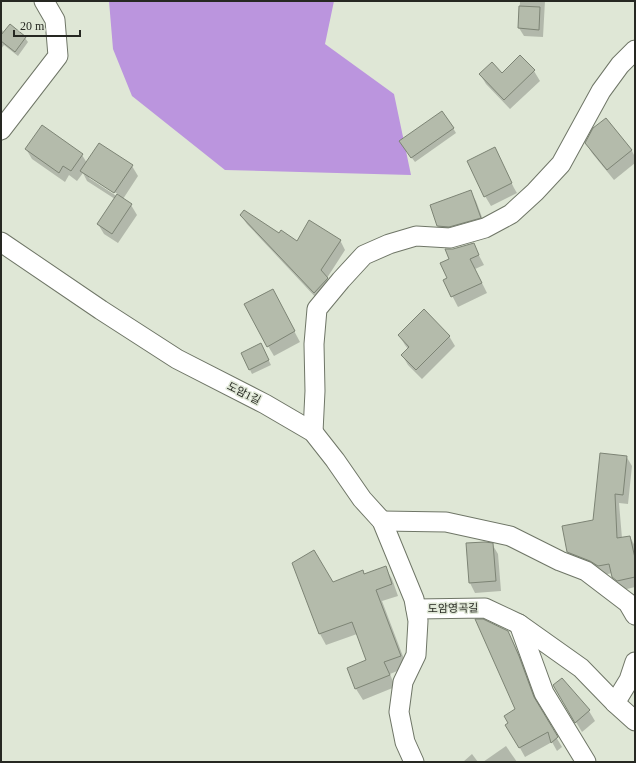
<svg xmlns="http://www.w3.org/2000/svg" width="636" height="763" font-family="'Times New Roman','Noto Sans KR',serif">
  <rect width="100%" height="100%" fill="#dfe7d6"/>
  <polygon fill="#bb95de" points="109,1 334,1 325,44 394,94 411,175 225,170 132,96 113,49"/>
  <g fill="#0003" fill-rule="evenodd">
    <polygon points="520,1 552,1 545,1 543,37 524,36 519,28"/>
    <polygon points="1,28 4,33 25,38 28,42 18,56 4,45 1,49"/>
    <polygon points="534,71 540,81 510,109 486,84 480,74 502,74"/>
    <polygon points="606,119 632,151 635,157 635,163 614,180 592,153 586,143"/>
    <polygon points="453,128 456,133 415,162 403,146"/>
    <path d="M99 144 132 166 138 176 123 199 131 205 137 215 118 243 104 234 98 224 115 199 87 181 83 173 77 181 69 175 65 182 32 159 26 149 82 155 87 163ZM89 175 119 195 118 197 89 178Z"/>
    <polygon points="499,157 514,188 517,193 491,206 485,196"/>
    <polygon points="470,191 476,201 486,228 444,236 438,226"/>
    <polygon points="241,215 297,242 340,240 345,250 327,278 333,288 320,302 247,224"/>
    <polygon points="473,244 484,265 475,269 487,293 458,307 444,280 449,278 450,259"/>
    <polygon points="278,301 300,342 274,356 268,346"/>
    <polygon points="399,335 449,336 455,346 422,379 408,365 402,355 408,349 405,345"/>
    <polygon points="263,349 271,365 252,374 250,370"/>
    <polygon points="626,456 632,466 628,504 619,503 622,538 630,537 635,546 635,587 623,590 619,586 613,577 612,573 604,575 573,561 568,551 594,521"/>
    <polygon points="492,544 498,554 501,591 475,593 470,583"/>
    <polygon points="293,564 333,583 363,572 365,575 385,567 392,579 398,596 382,601 407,667 390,674 395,687 363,700 356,689 348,668 367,661 357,634 326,645 320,634"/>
    <polygon points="507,632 513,641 524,666 539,708 562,747 557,751 552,742 525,757 507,725 510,723 516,710"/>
    <polygon points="562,679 589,711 595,721 582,732 554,686"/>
    <polygon points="506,746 517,762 483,762"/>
    <polygon points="472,754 478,762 463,762"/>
  </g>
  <g fill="#b4bbab" stroke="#7d8475">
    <polygon points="519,6 540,7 539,30 518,28"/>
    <polygon points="10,24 26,37 15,52 1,41 1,35"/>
    <polygon points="520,55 535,70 504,100 479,74 492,62 502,73"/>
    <polygon points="442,111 454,128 411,158 399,141"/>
    <polygon points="606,118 632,150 607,170 585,143 593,128"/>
    <polygon points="42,125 83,154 71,171 63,166 59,173 25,149"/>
    <polygon points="99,143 133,165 114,193 80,171"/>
    <polygon points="495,147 512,183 484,197 467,161"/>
    <polygon points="471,190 481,218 449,227 437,226 430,205"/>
    <polygon points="117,194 132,204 112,234 97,224"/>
    <polygon points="244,210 279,233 281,230 297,241 309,220 341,240 321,270 328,278 314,293 240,215"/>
    <polygon points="474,243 479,255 470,259 482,283 451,297 443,280 447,278 440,263 449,259 445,249 453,249"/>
    <polygon points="273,289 295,331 267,347 244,304"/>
    <polygon points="424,309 450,336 416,370 401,355 409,347 398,335"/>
    <polygon points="261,343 269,360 249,370 241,353"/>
    <polygon points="600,453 627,456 623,495 615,494 617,538 630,536 635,558 635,577 617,581 612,577 609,564 598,566 590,561 567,552 562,526 593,520"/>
    <polygon points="485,542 493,543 496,581 469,583 466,543"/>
    <polygon points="314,550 333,582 363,570 364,574 386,566 392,584 376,590 401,656 384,662 390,675 355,689 347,668 366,660 352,622 319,634 292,563"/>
    <polygon points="475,619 483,619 508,631 519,656 534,697 558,737 551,743 548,732 519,748 505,725 508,723 504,716 515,709"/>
    <polygon points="562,678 590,710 575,723 553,685"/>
  </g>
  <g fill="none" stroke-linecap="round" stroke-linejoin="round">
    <g stroke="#6f7667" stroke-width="21">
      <g id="street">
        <polyline points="1,130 58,56 55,20 44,1"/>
        <polyline points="1,242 101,310 177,359 265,404 313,432 335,460 362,499 382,521 414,599 418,621 416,655 403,682 399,712 405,742 414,762"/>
        <polyline points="313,432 315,391 314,344 317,309 341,280 364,255 389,244 416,236 450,238 485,228 511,214 535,192 561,164 601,91 620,65 635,50"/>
        <polyline points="382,521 446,522 510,536 560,561 586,571 628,603 635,615"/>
        <polyline points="416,609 485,608 519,624 581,668 615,703 635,721"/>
        <polyline points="519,624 544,693 586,762"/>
        <polyline points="615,703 629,680 635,662"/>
      </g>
    </g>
    <use href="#street" stroke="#fff" stroke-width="19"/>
  </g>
  <g text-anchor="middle" stroke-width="3" stroke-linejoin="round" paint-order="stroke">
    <g font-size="11" fill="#262822" stroke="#dfe7d6">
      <text transform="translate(244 393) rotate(27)" y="4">도암1길</text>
      <text transform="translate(453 608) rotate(-1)" y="4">도암영곡길</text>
    </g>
  </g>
  <rect width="636" height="763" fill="none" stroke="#262822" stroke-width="4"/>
  <path d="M14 30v6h66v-6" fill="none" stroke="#262822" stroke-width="2"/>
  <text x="20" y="30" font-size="12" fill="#262822" stroke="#dfe7d6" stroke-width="3" paint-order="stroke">20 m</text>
</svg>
